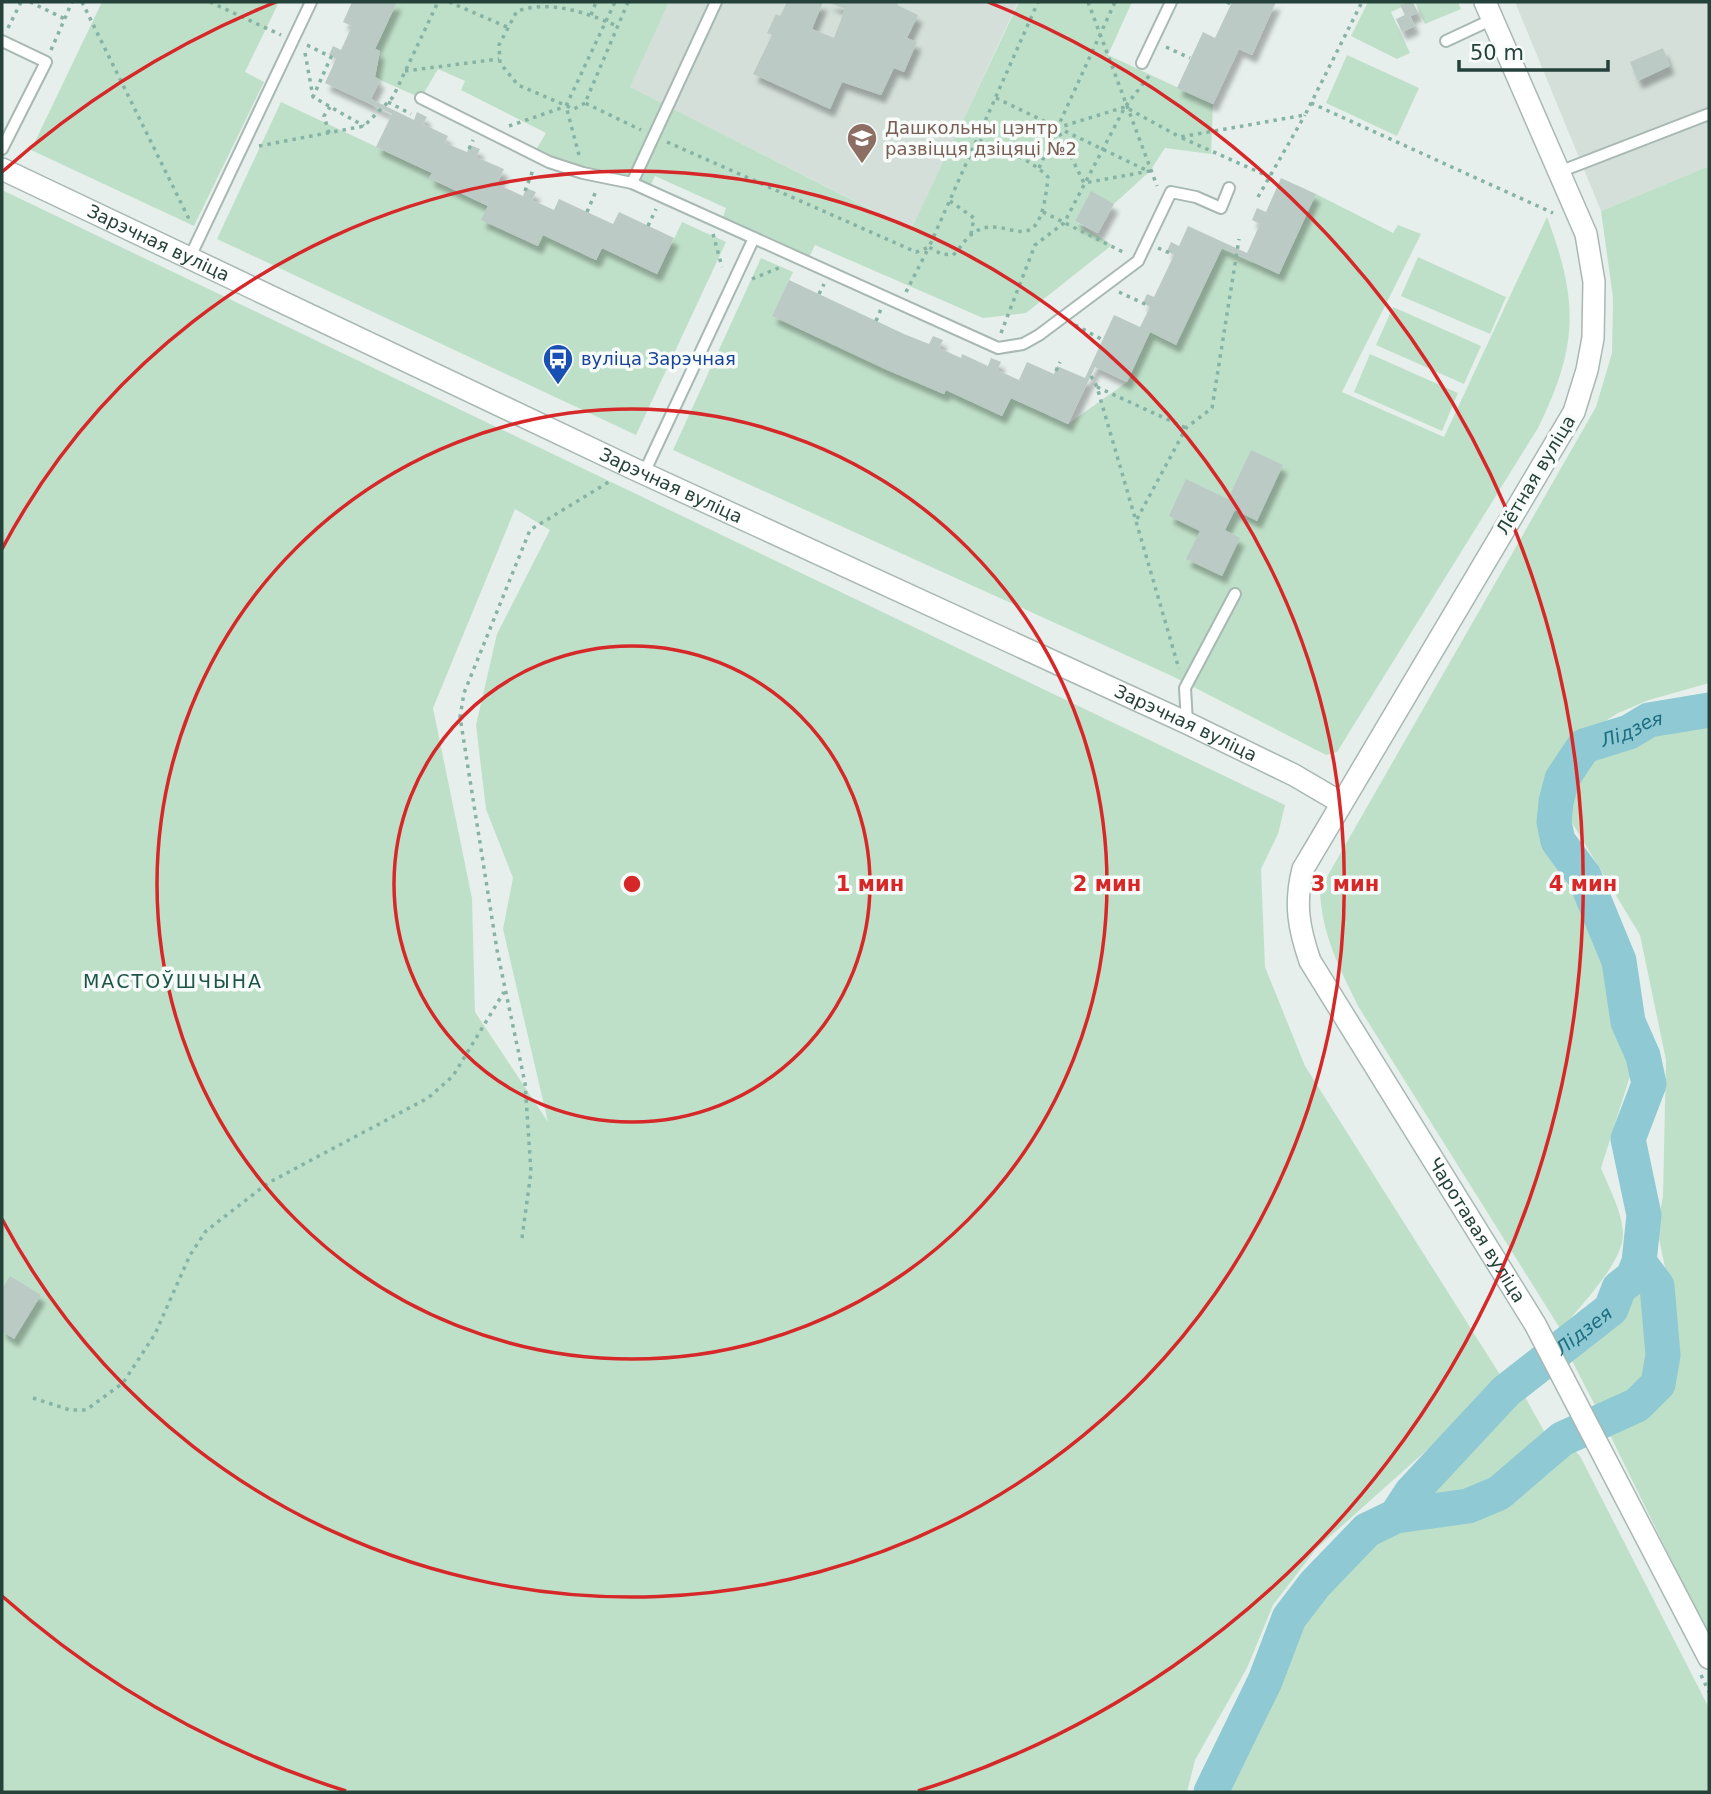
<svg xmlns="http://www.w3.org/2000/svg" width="1711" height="1794" font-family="'DejaVu Sans',sans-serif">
  <defs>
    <filter id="shadow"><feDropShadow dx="4.5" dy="8" stdDeviation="2" flood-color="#0004"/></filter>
  </defs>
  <rect width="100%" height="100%" fill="#e6efeb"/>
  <g fill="#d4dfda">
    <polygon points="669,2 1018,2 912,230 629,87"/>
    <polygon points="1515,2 1709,2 1709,166 1601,211"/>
  </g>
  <g fill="#bfe0c8" fill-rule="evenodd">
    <polygon points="102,2 279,2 245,72 264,82 194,226 31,150"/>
    <polygon points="397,2 669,2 630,87 911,230 1019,2 1132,2 1108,55 1213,104 1211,154 1165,148 1150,171 1114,204 1091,192 1075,221 1112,245 1026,313 983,318 815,245 807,262 721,223 726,208 655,176 648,191 533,155 546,133 461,90 465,81 438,69 421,98 380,80 375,77 380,51 375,49"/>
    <polygon points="1368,2 1413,2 1391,12 1410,53 1397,59 1351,36"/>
    <polygon points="1415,2 1458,2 1461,9 1425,24"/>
    <polygon points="1347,55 1419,88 1397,136 1326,103"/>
    <polygon points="281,102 432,173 429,178 488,206 482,220 537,246 543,235 596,260 602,248 657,274 682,222 726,242 636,435 217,239"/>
    <path d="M1709 166V683L1649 700 1618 713 1579 738 1557 761 1541 810 1550 851 1601 949 1630 1076 1601 1168C1609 1188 1623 1213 1623 1235 1623 1263 1578 1308 1561 1330L1358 1006C1339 967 1321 933 1320 889L1596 407 1612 353 1613 298 1601 211Z"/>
    <path d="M2 190 1285 805 1278 834 1261 869 1265 967 1305 1066 1504 1381 1316 1549 1273 1605 1247 1668 1195 1760 1187 1792H2ZM515 509 550 530 497 634 476 725 486 809 513 878 503 929 548 1122 475 1012 472 898 433 708Z"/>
    <path d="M1316 194 1393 233 1398 225 1421 234 1342 392 1444 437 1547 217C1579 302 1578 347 1538 428L1337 752 1326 755 1172 676 673 450 761 258 793 272 773 315 944 394 946 390 1002 416 1011 398 1068 424 1127 382 1150 332 1176 344 1222 248 1279 274Z"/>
    <polygon points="1418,257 1506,297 1490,334 1401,296"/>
    <polygon points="1393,307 1481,346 1464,384 1376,345"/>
    <polygon points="1370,354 1458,393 1442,431 1354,392"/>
    <path d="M1709 718V1637L1609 1433 1634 1424 1673 1380 1672 1325 1666 1272 1657 1229 1663 1196 1666 1060 1640 935 1565 811C1569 799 1572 786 1577 775 1597 734 1673 732 1709 718Z"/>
    <polygon points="1640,1271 1651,1289 1657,1356 1652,1383 1633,1400 1599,1413 1568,1353 1614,1311 1623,1292"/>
    <polygon points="1521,1390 1548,1438 1488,1480 1440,1500 1417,1495"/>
    <polygon points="1569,1445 1580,1456 1709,1708 1709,1792 1220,1792 1244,1725 1269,1689 1298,1622 1329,1581 1372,1538 1398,1523 1500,1507 1554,1463"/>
  </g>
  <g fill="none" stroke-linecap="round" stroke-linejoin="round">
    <g stroke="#8ec9d4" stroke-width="35">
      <polyline points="1396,1516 1468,1506 1499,1493 1562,1439 1637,1405 1658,1384 1663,1355 1657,1286 1639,1262"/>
      <path id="s1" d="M1211 1792 1265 1681 1289 1618 1315 1584 1367 1530 1396 1516 1411 1493 1506 1391 1611 1309 1619 1288 1633 1277 1639 1262 1644 1215 1628 1139 1649 1084 1643 1056 1628 1022 1619 961 1584 876 1558 841 1554 822 1556 802 1562 779 1584 746 1629 732 1649 720 1709 710"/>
    </g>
  </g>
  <g fill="#bbcac4" filter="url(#shadow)">
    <polygon points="352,2 397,2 375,49 380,51 375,77 380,80 371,99 414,120 417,112 427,117 423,124 448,136 445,143 467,152 470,145 480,149 476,157 504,169 497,184 523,196 526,188 536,192 532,200 554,210 559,199 613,224 619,212 674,238 657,274 602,248 596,260 543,235 538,246 481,220 488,206 429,178 432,173 376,147 392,114 325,83 336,59 329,55 333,46 341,50 352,26 343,22"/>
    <polygon points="787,2 823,2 812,29 834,38 845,9 827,2 899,2 897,5 918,15 907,38 917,42 904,72 894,68 881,95 842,82 830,109 753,74 772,35 767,33 776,14 780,16"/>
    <polygon points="1232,2 1276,2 1252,55 1239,49 1213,104 1177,88 1203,32 1215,38"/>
    <polygon points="1408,2 1413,2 1418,13 1410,16 1415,26 1402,32 1396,19 1405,15 1400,5"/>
    <polygon points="1663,48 1670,66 1638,81 1630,62"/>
    <polygon points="1281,178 1316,194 1279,274 1222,248 1176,345 1150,332 1127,382 1095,367 1068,424 1011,398 1002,416 946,390 944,394 887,370 772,316 789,280 904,334 929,344 933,336 943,340 939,348 961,358 962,354 988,366 991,358 1001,362 997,370 1019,380 1027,362 1054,374 1057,366 1085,378 1114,315 1140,327 1150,307 1143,303 1147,294 1154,297 1174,255 1167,251 1171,242 1179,246 1188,226 1247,253 1260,224 1252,220 1257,208 1266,212"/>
    <polygon points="1091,191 1114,204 1098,233 1075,221"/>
    <polygon points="1251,450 1283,465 1257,521 1235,510 1225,530 1240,538 1222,576 1186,559 1200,531 1169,516 1186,479 1228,499"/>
    <polygon points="10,1276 41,1295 14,1339 2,1331 2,1289"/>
  </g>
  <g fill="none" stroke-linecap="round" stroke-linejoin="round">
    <g stroke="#a8b8b2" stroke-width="14">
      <g id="service">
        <polyline points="2,41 46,62 2,149"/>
        <polyline points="1446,41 1493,19"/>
        <polyline points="1142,63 1171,2"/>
        <polyline points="421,98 549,162 583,173 632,183 998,348 1023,344 1039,335 1138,261 1171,192 1196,197 1221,208 1229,188"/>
        <polyline points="1559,172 1709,114"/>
        <polyline points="632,183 716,2"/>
        <polyline points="189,259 311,2"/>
        <polyline points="644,473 754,238"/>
        <polyline points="1187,723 1185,688 1235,594"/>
      </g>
    </g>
    <g stroke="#a8b8b2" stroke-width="24">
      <g id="tertiary">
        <path id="s2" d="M1485 2 1586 234 1594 282 1593 338 1587 370 1574 412 1303 869C1294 904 1299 929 1310 961L1535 1324 1709 1658"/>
        <path id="s3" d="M2 169 632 468 1187 723 1294 775 1340 802"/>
      </g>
    </g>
    <g stroke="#86b3a5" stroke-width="3.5" stroke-dasharray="3.5 5" stroke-linecap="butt">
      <polyline points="30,2 65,19"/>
      <polyline points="82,2 190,221"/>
      <polyline points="210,2 281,35"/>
      <polyline points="449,2 507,27"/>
      <polyline points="628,2 585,103 641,130"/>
      <polyline points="1088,2 1157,186"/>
      <polyline points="1227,2 1231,4"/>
      <polyline points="591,15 596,2"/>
      <polyline points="8,28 21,2"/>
      <polyline points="307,45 331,57 313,97"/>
      <polyline points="1166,47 1190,58"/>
      <polyline points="51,50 72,2"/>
      <polyline points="305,53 313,97 364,126"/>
      <polyline points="405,71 499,59"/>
      <polyline points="996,98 1148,171"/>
      <polyline points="388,102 411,114"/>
      <path d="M585 103 574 109 518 85 500 63 499 45 517 11C551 0 585 12 617 26"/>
      <polyline points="1311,103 1553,213"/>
      <polyline points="509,126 564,107"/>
      <polyline points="329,133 324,116 330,107"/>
      <polyline points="1182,138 1270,177"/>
      <polyline points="667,142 916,252 929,247 1038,2"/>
      <polyline points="259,146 364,126 393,97 438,2"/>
      <polyline points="469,149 473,140"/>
      <polyline points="579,155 566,106 615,2"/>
      <polyline points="1039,168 1115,2"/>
      <polyline points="1150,171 1084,183 1057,128 1125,107 1180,137 1305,115 1362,2"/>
      <polyline points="525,191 533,170"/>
      <polyline points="1258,197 1305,115"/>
      <polyline points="950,201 974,218 971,234"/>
      <polyline points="587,212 596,191"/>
      <polyline points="1043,212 1125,253"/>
      <polyline points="648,226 656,209"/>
      <polyline points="713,234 722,267"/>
      <polyline points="1158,248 1172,254"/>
      <polyline points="752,279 781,267"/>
      <path d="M906 292 929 247 941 254 953 255C960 249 965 239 972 234 1006 207 1039 273 1048 177 1029 157 1001 150 977 139"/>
      <polyline points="1119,292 1147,305"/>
      <polyline points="819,294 824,284"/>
      <polyline points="876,321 881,309"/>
      <polyline points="1075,325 1103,340"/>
      <polyline points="1001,333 1035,245 1064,223 1125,107 1149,76"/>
      <polyline points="1056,371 1060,362"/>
      <polyline points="1091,376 1097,387 1179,669"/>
      <polyline points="1097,387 1186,428"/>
      <polyline points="1137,519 1186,428 1212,408 1239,239"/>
      <polyline points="522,1238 531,1172 525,1083 497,950 460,717 464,693 530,530 612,480"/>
      <polyline points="33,1398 70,1410 86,1410 123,1383 155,1334 190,1255 206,1231 268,1183 428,1098 453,1076 504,992"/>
      <polyline points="1701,1675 1709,1692"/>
    </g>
    <use href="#service" stroke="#fff" stroke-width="10"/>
    <use href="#tertiary" stroke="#fff" stroke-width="21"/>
  </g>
  <g fill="none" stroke="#d62828" stroke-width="3.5">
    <circle cx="632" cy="884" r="238"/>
    <circle cx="632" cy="884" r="475"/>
    <path d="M2 549A713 713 0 1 1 2 1219"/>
    <path d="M346 1791A951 951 0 0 1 2 1596M2 172A951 951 0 0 1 276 2M988 2A951 951 0 0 1 918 1791"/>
  </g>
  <defs>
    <g id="school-pin" transform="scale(1.575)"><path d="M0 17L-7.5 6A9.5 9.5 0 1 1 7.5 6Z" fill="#8d6e63" stroke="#f7fbf9"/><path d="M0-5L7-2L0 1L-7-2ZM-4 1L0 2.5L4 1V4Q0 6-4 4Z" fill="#fff"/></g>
    <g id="bus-pin" transform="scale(1.575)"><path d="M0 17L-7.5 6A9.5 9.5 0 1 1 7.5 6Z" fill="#1a4fb4" stroke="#f7fbf9"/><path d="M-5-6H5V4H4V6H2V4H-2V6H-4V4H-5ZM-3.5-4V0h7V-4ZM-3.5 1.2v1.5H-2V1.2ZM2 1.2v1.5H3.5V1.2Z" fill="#fff"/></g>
  </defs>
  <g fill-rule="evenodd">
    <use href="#school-pin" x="862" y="138"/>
    <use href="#bus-pin" x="558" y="359"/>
  </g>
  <g text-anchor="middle" stroke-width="7" stroke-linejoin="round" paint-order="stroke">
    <g font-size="18" fill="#785e54" stroke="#f7fbf9" text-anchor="start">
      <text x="885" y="134">Дашкольны цэнтр<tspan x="885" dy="21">развіцця дзіцяці №2</tspan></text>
    </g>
    <g font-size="18" fill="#24423a" stroke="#f7fbf9">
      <text dy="6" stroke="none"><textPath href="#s3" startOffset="173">Зарэчная вуліца</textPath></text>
      <text transform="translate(1536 475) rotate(-59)" y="6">Лётная вуліца</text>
      <text dy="6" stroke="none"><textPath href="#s3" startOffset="740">Зарэчная вуліца</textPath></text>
      <text dy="6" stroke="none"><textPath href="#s3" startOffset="1307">Зарэчная вуліца</textPath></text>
      <text dy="6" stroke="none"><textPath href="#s2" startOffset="1376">Чаротавая вуліца</textPath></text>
    </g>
    <g font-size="18" fill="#164399" stroke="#f7fbf9" text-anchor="start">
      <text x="581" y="365">вуліца Зарэчная</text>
    </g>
    <g font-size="19" font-style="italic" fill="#1c6f80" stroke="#f7fbf9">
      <text dy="7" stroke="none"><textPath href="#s1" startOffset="1298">Лідзея</textPath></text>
      <text dy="7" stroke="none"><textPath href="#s1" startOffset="606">Лідзея</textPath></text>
    </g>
    <g font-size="19" letter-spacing="2" fill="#1f5548" stroke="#f7fbf9">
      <text x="173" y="988">МАСТОЎШЧЫНА</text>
    </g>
  </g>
  <circle cx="632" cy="884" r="10" fill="#d62828" stroke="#f7fbf9" stroke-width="3.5"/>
  <g font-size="21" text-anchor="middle" font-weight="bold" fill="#d62828" stroke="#f7fbf9" stroke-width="7" stroke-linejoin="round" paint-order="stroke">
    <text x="870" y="891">1 мин</text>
    <text x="1107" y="891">2 мин</text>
    <text x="1345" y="891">3 мин</text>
    <text x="1583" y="891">4 мин</text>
  </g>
  <rect width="1711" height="1794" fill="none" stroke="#24423a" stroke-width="7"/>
  <path d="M1459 60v10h149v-10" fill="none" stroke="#24423a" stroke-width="3.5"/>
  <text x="1470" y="60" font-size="21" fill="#24423a" stroke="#f7fbf9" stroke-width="5" paint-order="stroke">50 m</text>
</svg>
